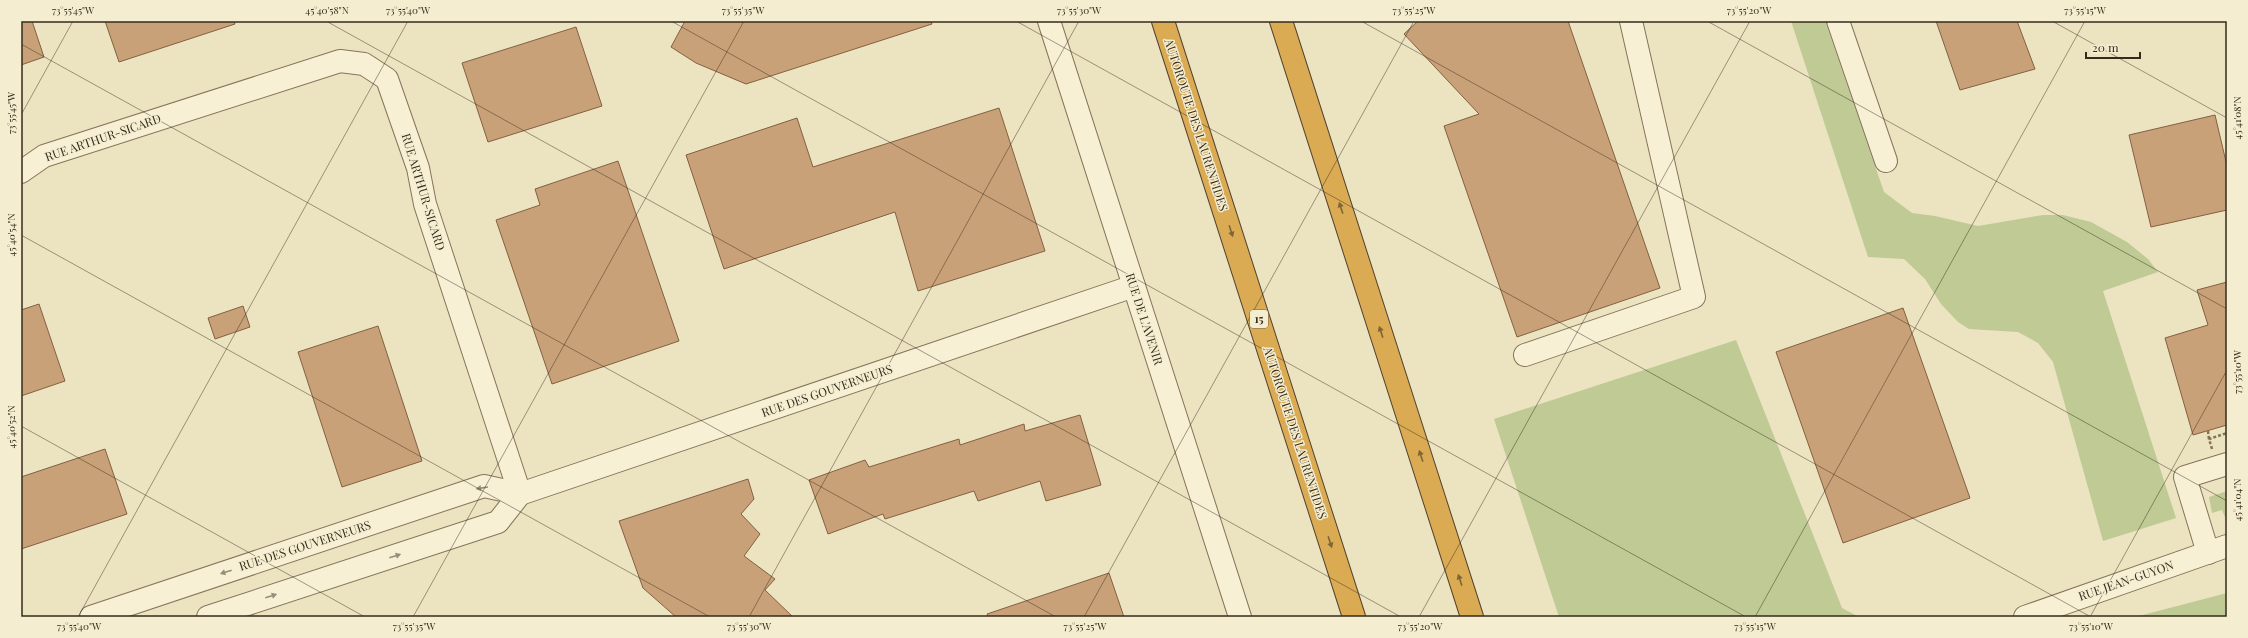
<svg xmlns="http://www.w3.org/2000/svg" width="2248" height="638" font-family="'Playfair Display',serif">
  <rect width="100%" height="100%" fill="#ece3c1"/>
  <g fill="#bfca95">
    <polygon points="1791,21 1825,21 1884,192 1912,213 1935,216 1978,226 2043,215 2063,215 2091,222 2127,242 2148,259 2158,272 2103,291 2176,518 2103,541 2053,362 2038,343 2018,332 1969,329 1958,322 1941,304 1925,279 1904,259 1868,257"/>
    <polygon points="1736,340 1842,608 1859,617 1559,617 1494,419"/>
    <polygon points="2227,491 2227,522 2222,510 2212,513 2209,497"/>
    <polygon points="2227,593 2227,617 2135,617"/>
  </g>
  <g fill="#c9a178" stroke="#836140">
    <polygon points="21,21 32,21 44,57 21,65"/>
    <polygon points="105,21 234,21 235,24 119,62"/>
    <polygon points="685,21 931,21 932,24 746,84 696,63 671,47"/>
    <polygon points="1418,21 1568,21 1660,288 1517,337 1444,126 1479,114 1404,34"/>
    <polygon points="1936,21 2017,21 2035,69 1960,90"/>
    <polygon points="576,27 602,106 488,142 462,63"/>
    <polygon points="999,108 1045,251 918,291 895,212 724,269 686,155 797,118 813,167"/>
    <polygon points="2215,115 2227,166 2227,210 2151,227 2129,135"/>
    <polygon points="618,161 679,341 552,384 496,220 540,205 535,189"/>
    <polygon points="2227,282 2227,425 2193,435 2165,338 2208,325 2197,290"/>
    <polygon points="39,304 65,381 21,396 21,310"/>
    <polygon points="243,306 250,327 215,339 208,318"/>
    <polygon points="1903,308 1970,498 1843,543 1776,352"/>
    <polygon points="378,326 422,461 342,487 298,352"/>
    <polygon points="1080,415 1101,485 1046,501 1040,481 978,501 974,491 885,519 883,514 828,534 809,480 865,460 869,467 959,439 960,445 1024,424 1025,431"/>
    <polygon points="105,449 127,514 21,549 21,477"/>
    <polygon points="748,479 754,499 741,514 760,534 744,556 775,579 765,590 793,617 676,617 643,588 619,521"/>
    <polygon points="1109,573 1124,617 988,617 987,614"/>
  </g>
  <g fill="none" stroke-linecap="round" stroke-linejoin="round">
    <g stroke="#857459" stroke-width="24">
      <g id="minor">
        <polyline points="1049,21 1240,617"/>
        <polyline points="1838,21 1886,161"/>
        <polyline points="21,172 44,156 340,61 364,64 387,79 418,168 425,204 520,494"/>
        <polyline points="1525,355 1694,297 1631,21"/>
        <polyline points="2208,553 2185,477 2227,464"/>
        <polyline points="91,617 484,486 520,494 1134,286"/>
        <polyline points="208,617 498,522 520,494"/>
        <polyline points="2025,617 2227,546"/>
      </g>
    </g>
    <g stroke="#53422e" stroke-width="24">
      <g id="highway">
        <polyline points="1163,21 1354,617"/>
        <polyline points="1281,21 1472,617"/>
      </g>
    </g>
    <g stroke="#857459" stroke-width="2.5" stroke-dasharray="3 2" stroke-linecap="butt">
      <polyline points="2208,431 2209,439"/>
      <polyline points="2212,449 2209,439 2227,433"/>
    </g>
    <use href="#minor" stroke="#f7f0d4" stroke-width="22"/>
    <use href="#highway" stroke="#daab53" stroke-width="22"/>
  </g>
  <defs><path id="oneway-solid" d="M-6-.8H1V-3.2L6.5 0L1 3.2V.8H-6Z"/></defs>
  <g fill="#7f6535">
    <use href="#oneway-solid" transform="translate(1341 208) rotate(-108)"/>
    <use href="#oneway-solid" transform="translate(1231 231) rotate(72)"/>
    <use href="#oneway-solid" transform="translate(1381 332) rotate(-108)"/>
    <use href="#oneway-solid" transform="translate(1421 456) rotate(-108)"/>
    <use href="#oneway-solid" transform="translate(1330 542) rotate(72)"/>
    <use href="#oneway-solid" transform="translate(1460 580) rotate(-108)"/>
  </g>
  <g fill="#968e78">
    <use href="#oneway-solid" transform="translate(482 488) rotate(171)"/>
    <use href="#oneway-solid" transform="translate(395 556) rotate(-18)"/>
    <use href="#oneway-solid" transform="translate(226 572) rotate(162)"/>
    <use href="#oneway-solid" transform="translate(271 596) rotate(-18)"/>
  </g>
  <path fill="none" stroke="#352b1d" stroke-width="1" stroke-opacity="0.45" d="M326 21 1401 617M671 21 1746 617M1016 21 2091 617M1361 21 2227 501M1707 21 2227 309M2052 21 2227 118M21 44 1056 617M21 115 73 21M21 235 710 617M21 426 365 617M78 617 408 21M413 617 744 21M749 617 1079 21M1084 617 1414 21M1419 617 1750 21M1755 617 2085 21M2090 617 2227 370"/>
  <g text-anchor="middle" stroke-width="3" stroke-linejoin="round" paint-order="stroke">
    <rect fill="#f4edd0" stroke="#6e6553" stroke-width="1" x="1250" y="310" width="18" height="18" rx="3"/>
    <g font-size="11" font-weight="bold" fill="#352b1d">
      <text x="1259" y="323">15</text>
    </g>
    <g font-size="12" fill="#352b1d" stroke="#f4edd0">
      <text transform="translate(1196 125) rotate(72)" y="4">AUTOROUTE DES LAURENTIDES</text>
      <text transform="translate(103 138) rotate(-19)" y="4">RUE ARTHUR-SICARD</text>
      <text transform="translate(423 192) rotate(73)" y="4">RUE ARTHUR-SICARD</text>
      <text transform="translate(1144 319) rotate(72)" y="4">RUE DE L'AVENIR</text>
      <text transform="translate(827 391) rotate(-19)" y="4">RUE DES GOUVERNEURS</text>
      <text transform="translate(1295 433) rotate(72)" y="4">AUTOROUTE DES LAURENTIDES</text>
      <text transform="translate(305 546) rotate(-18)" y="4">RUE DES GOUVERNEURS</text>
      <text transform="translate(2126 581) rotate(-19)" y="4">RUE JEAN-GUYON</text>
    </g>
  </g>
  <rect width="2248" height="638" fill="none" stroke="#f4edd0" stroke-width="44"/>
  <path d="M2086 52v6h54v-6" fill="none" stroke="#352b1d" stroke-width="2"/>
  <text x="2092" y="52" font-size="12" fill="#352b1d" stroke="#f4edd0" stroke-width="3" paint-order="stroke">20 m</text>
  <rect x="22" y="22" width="2204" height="594" fill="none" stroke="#352b1d" stroke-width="1.5"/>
  <g font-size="10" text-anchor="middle" fill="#352b1d">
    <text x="73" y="14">73°55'45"W</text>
    <text x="327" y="14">45°40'58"N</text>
    <text x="408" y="14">73°55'40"W</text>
    <text x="743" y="14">73°55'35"W</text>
    <text x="1079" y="14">73°55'30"W</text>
    <text x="1414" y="14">73°55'25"W</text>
    <text x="1749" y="14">73°55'20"W</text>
    <text x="2085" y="14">73°55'15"W</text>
    <text transform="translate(11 113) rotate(-90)" y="4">73°55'45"W</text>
    <text transform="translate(2237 118) rotate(-90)" y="4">45°41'08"N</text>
    <text transform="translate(11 235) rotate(-90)" y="4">45°40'54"N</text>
    <text transform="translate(2237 372) rotate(-90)" y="4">73°55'10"W</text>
    <text transform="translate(11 427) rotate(-90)" y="4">45°40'52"N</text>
    <text transform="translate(2237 500) rotate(-90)" y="4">45°41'04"N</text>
    <text x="79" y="630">73°55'40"W</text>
    <text x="414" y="630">73°55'35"W</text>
    <text x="749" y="630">73°55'30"W</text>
    <text x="1085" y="630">73°55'25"W</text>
    <text x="1420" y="630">73°55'20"W</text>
    <text x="1755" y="630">73°55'15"W</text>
    <text x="2091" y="630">73°55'10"W</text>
  </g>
</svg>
